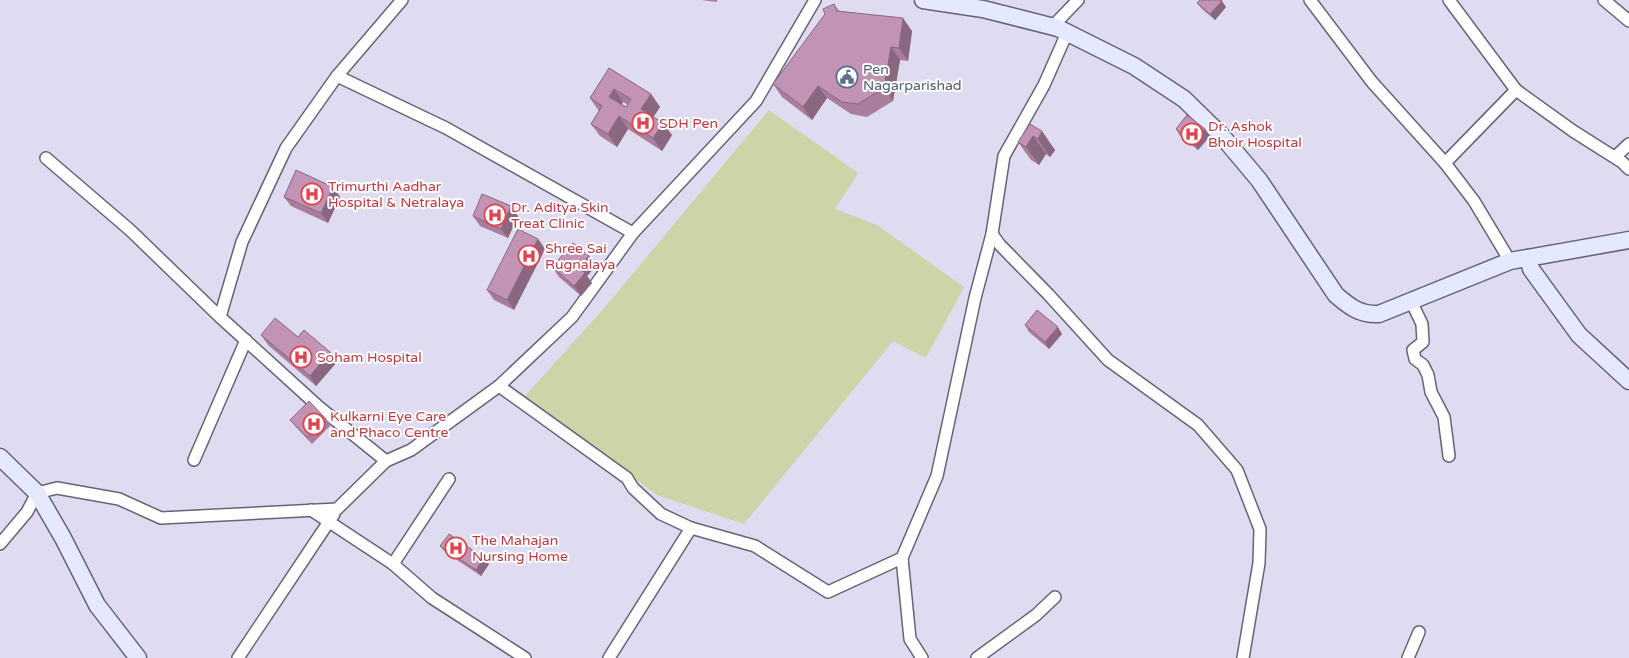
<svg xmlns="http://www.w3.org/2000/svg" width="1629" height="658" font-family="'Varela Round',sans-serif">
  <rect width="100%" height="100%" fill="#dfdbf0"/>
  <polygon fill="#cbd5a8" points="769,110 858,173 835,209 877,225 964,287 926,358 893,341 744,524 657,495 525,396 606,306"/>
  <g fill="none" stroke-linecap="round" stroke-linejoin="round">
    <g stroke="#676376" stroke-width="14">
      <g id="street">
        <polyline points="1310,0 1372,82 1445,163 1516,90 1449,0"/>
        <polyline points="1604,0 1629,21"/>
        <polyline points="1052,27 1078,0"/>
        <polyline points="337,76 446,128 633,233"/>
        <polyline points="1516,90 1573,131 1622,162 1629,169"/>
        <polyline points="1615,157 1629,144"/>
        <polyline points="46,158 130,230 220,317"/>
        <polyline points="1445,163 1474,201 1510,261"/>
        <polyline points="992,234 1000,245 1048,294 1108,360 1198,425 1237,470 1260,529 1259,563 1243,658"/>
        <polyline points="1411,301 1422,324 1423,342 1413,350 1415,359 1423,365 1428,375 1431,392 1444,417 1449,456"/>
        <polyline points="499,386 627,478 633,488 661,514 691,528 755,546 828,592 902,558"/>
        <polyline points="194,460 246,340"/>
        <polyline points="386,461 319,407 220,317 242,242 286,148 337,76 402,0"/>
        <polyline points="311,510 393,564 432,598 525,658"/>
        <polyline points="0,544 27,512 37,493 57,488 119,499 161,518 337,509 386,461 411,450 499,386 572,317 633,233 756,101 815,0"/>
        <polyline points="393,564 449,479"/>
        <polyline points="238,658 334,514"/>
        <polyline points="609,658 691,528"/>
        <polyline points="922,658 910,639 902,558 937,476 975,298 992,234 1004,156 1044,85 1067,33"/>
        <polyline points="977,658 1036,615 1055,597"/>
        <polyline points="1408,658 1419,632"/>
      </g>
    </g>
    <g stroke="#676376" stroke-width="19">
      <g id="secondary">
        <path d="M923 0 983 9 1058 28 1134 66 1184 99 1222 136 1259 180 1336 295C1350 307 1360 315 1379 314L1510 261 1629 240"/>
        <polyline points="1528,258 1531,269 1579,335 1629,381"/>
        <polyline points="0,457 37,493 63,538 97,605 138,658"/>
      </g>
    </g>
    <use href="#street" stroke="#fff" stroke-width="11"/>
    <use href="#secondary" stroke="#e5e9fd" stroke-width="16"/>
  </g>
  <g fill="#a87e9c" fill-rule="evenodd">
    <polygon points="701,0 717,0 717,2"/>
    <polygon points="1197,3 1226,7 1215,20 1202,9"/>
    <polygon points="834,4 839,11 912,31 908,61 900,60 893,101 867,117 851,114 827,98 812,120 782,97 773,84"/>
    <path d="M609 68 651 94 660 107 653 117 672 135 662 151 628 129 617 147 600 136 591 124 599 111 590 98ZM623 102 628 105 626 107 622 104Z"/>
    <polygon points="1030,124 1055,150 1050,157 1046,154 1039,165 1031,160 1018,142"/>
    <polygon points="1176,129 1205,129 1210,136 1198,150 1180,136"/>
    <polygon points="333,187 340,197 328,223 291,206 284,197"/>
    <polygon points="473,216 518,216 508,238 480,226"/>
    <polygon points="538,239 545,249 514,310 494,300 487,290"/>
    <polygon points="589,256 596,266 587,276 592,283 581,296 559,277 552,267"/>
    <polygon points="1025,325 1062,334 1049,349 1029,332"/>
    <polygon points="261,335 298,337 330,352 337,362 316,386 268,345"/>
    <polygon points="326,419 331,425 312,444 295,426 290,420"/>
    <polygon points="440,546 489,564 481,576 445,552"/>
  </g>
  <g fill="#88677f">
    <polygon points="1222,1 1226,7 1215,20 1210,14"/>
    <polygon points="903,18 912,31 908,61 899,48"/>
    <polygon points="891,47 900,60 893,101 884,88"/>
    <polygon points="818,86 827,98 812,120 803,107"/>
    <polygon points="614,89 623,102 618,110 609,97"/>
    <polygon points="651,94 660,107 650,122 641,109"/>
    <polygon points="619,116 628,129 617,147 608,134"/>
    <polygon points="663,123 672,135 662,151 653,138"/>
    <polygon points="1205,129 1210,136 1198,150 1194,143"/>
    <polygon points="1042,131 1055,150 1050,157 1038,139"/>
    <polygon points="1033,136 1046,154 1039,165 1026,147"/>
    <polygon points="333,187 340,197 328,223 321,213"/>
    <polygon points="511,206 518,216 508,238 501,229"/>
    <polygon points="538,239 545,249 514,310 507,300"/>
    <polygon points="589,256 596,266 587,276 592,283 581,296 574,286 579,268"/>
    <polygon points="1058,327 1062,334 1049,349 1045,342"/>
    <polygon points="330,352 337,362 316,386 310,376"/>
    <polygon points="484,558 489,564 481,576 476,570"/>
  </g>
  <g fill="#c393b5" stroke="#88677f" fill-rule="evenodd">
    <polygon points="1200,0 1221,0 1222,1 1210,14 1197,3"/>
    <polygon points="834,4 837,11 903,18 899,48 891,47 884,88 858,104 842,102 818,86 803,107 773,84 825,14 823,9"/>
    <path d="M609 68 651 94 641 109 663 123 653 138 619 116 608 134 591 124 602 106 590 98ZM614 89 631 99 626 107 609 97Z"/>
    <polygon points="1187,115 1205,129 1194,143 1176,129"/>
    <polygon points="1030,124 1042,131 1038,139 1033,136 1026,147 1018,142"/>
    <polygon points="296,170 333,187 321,213 284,197"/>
    <polygon points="482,194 511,206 501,229 473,216"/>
    <polygon points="518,229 538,239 507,300 487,290"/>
    <polygon points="573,243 589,256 579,268 585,273 574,286 552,267"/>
    <polygon points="1037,310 1058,327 1045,342 1025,325"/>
    <polygon points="275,318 298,337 304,330 330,352 310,376 261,335"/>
    <polygon points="309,401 326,419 307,437 290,420"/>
    <polygon points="449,534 484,558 476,570 440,546"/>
  </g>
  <defs>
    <g id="civic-ring" transform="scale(1.125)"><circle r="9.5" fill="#fff" stroke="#5c6f8a" stroke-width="1.5"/><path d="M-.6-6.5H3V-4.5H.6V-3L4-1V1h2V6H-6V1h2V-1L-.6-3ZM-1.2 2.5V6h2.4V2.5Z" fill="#5c6f8a"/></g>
    <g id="hospital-ring" transform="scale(1.125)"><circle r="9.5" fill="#fff" stroke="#e0444e" stroke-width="1.5"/><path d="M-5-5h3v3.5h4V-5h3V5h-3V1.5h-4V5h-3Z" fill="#e0444e"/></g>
  </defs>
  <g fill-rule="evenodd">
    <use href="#civic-ring" x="847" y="77"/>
    <use href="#hospital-ring" x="643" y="123"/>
    <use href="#hospital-ring" x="1192" y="134"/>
    <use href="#hospital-ring" x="312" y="194"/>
    <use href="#hospital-ring" x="495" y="215"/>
    <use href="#hospital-ring" x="529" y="256"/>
    <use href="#hospital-ring" x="301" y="357"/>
    <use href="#hospital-ring" x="314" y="424"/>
    <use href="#hospital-ring" x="456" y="548"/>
  </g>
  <g text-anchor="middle" stroke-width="4" stroke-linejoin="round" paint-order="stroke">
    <g font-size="14" fill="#4e5e75" stroke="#fff" text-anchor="start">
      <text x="863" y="74">Pen<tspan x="863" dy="16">Nagarparishad</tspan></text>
    </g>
    <g font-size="14" fill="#be3a42" stroke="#fff" text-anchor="start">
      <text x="659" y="128">SDH Pen</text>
      <text x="1208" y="131">Dr. Ashok<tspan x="1208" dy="16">Bhoir Hospital</tspan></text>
      <text x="328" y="191">Trimurthi Aadhar<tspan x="328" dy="16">Hospital &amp; Netralaya</tspan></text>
      <text x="511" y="212">Dr. Aditya Skin<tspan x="511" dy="16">Treat Clinic</tspan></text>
      <text x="545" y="253">Shree Sai<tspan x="545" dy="16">Rugnalaya</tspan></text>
      <text x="317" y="362">Soham Hospital</text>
      <text x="330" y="421">Kulkarni Eye Care<tspan x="330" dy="16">and Phaco Centre</tspan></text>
      <text x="472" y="545">The Mahajan<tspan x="472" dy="16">Nursing Home</tspan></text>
    </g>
  </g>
</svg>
